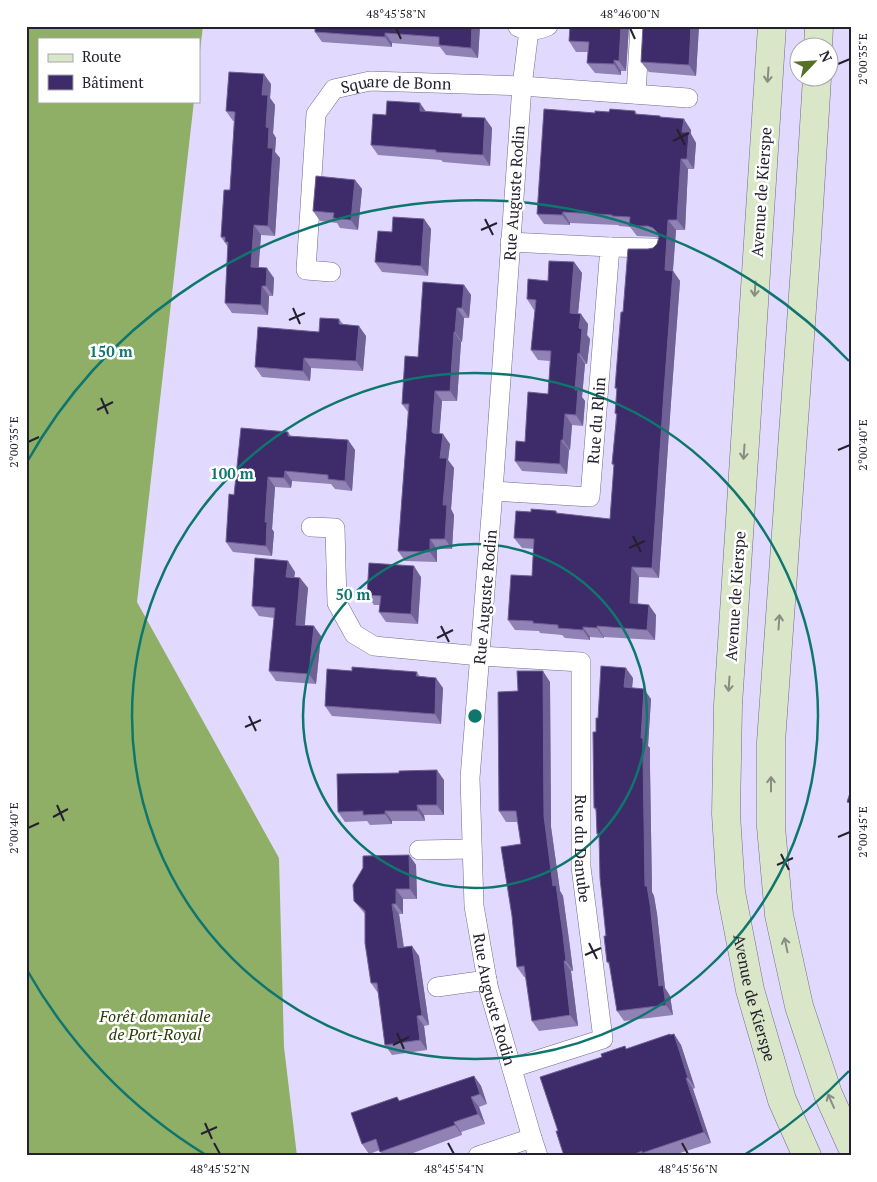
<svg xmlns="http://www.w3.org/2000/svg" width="877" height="1182" font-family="'PT Serif',serif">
  <rect width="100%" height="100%" fill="#e1dafe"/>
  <polygon fill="#90af66" points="26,26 203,26 199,59 199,39 39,39 39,101 194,101 137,602 279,858 284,1047 297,1156 26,1156"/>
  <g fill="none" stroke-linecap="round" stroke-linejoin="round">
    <g stroke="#706a89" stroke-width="20">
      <g id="street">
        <path d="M518 27C529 31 537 31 548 26"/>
        <path id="s1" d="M529 30 522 86 493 491 470 778 474 906 487 980 489 990 532 1138 538 1156"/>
        <polyline points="636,94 640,26"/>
        <polyline points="610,247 655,248"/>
        <path id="s2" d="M331 272 306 270 316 114 334 89 370 81 522 86 688 98"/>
        <path id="s3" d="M493 491 590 497 610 247 510 242"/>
        <path id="s4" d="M311 527 335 528 337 603 354 634 374 646 480 656 581 662V867L603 1039 512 1068"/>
        <polyline points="419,850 472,849"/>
        <polyline points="437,987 487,980"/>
        <polyline points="478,1156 532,1138"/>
      </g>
    </g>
    <g stroke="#706a89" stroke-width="29">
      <g id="secondary">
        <path id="s5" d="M772 26 728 705 726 814 731 892 750 990 782 1100 807 1156"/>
        <polyline points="818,48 819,26"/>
        <polyline points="817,78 807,239 771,742 771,827 779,915 799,1006 828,1094 851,1145"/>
      </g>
    </g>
    <use href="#street" stroke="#fff" stroke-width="19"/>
    <use href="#secondary" stroke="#dae6c8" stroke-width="28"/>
  </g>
  <g fill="#9082b4">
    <polygon points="307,26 480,26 478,58 446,55 440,47 392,43 392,47 322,42 315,32 315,28"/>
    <polygon points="629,26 626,71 621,71 621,75 595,73 587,63 588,52 576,52 569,41"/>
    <polygon points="699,26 696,76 649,72 641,62"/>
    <polygon points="271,84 270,98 275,105 273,133 276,138 275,152 280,158 275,236 261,235 258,267 274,278 273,296 269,296 268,315 232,313 225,303 228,247 221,237 230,190 234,121 233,121 226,111"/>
    <polygon points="635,111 637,114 660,116 661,117 691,130 691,134 696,143 694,169 688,169 685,230 676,230 673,271 680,281 671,402 659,578 639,577 638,604 656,615 655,640 604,637 604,638 590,637 590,640 565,638 562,635 540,633 539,631 515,630 508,620 532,576 534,549 522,548 514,538 531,512 556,511 558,514 610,519 614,466 612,464 616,415 615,413 617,391 615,388 623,312 648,249 653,248 657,244 659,238 655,237 637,236 630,227 619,226 618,225 570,223 570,225 544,224 537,214 595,113"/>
    <polygon points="426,112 464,117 492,128 490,166 443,162 441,160 378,155 371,145 386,115"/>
    <polygon points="355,180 362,189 358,230 340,228 337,223 320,221 313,211"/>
    <polygon points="424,219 431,229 428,276 382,272 375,262 392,232"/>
    <polygon points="574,262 582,273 578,314 588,324 587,335 590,339 587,364 585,364 582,397 585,401 583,426 572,425 570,450 569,450 567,474 522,471 515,461 548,394 550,361 538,360 531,350 535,310 534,310 527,299 548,281"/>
    <polygon points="464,285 471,295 469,318 464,318 462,342 461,342 457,401 442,401 439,434 450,444 448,460 454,468 451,509 454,515 452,549 437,549 437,562 405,561 398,551 408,412 402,404 418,357"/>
    <polygon points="339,319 343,324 366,336 363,371 311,368 310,381 262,377 255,367 319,332"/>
    <polygon points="288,432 291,436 348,440 355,450 352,491 335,489 331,484 292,481 291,488 275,487 272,529 274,532 272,556 233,552 226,542 234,495"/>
    <polygon points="295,572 294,577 300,578 308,588 304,625 321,636 316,684 276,681 269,671 274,618 259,616 252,606"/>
    <polygon points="421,577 418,624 386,622 379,612 380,605 374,605 367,595"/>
    <polygon points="352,671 417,672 420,677 443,688 441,724 332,716 325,706"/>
    <polygon points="633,678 632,688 651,699 648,746 650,748 650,768 652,892 654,896 657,914 665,988 670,996 673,1015 624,1021 617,1011 610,966 607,962 606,936 599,836 597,834 596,811 594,808 596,732 598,718"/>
    <polygon points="550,682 551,827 560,891 563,896 570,946 573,971 571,971 578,1026 539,1031 532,1021 526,977 524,977 517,967 521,844 518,822 506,822 499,811 518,691"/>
    <polygon points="444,780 444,815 424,815 425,821 392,821 392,824 370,825 367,821 345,822 338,812"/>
    <polygon points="409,855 416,865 417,899 403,899 403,914 399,914 404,947 419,956 429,1025 424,1026 427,1050 392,1055 385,1045 378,993 371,983 365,914 354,901"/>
    <polygon points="670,1034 671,1035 674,1034 681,1045 695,1088 693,1089 711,1143 671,1156 564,1156 627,1049"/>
    <polygon points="474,1076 481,1086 487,1104 479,1107 485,1124 461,1132 462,1135 405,1156 383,1156 380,1150 369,1154 362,1144 400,1101"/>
  </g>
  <g fill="#6f6096">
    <polygon points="472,26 480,26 478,58 471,48"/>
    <polygon points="621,26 629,26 626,71 619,61"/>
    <polygon points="691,26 699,26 696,76 689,65"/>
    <polygon points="385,33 392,43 392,47 385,37"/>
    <polygon points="614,60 621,71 621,75 614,64"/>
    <polygon points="264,74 271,84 270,98 275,105 273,133 276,138 275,152 280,158 275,236 268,226 268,148 262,95"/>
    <polygon points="420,103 427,113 420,111"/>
    <polygon points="485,118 492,128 490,166 483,155"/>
    <polygon points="684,119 691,130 691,134 696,143 694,169 687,159 682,132"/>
    <polygon points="681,159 688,169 685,230 677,220"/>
    <polygon points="355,180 362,189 358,230 351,220"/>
    <polygon points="563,212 570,223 570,225 562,215"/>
    <polygon points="424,219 431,229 428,276 421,266"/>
    <polygon points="668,220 676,230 672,280 665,270"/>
    <polygon points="254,225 261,235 258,277 251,267"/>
    <polygon points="574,262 582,273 577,324 570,313"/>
    <polygon points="267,268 274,278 273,296 266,286"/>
    <polygon points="673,271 680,281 671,402 659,578 652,568 664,391"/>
    <polygon points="464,285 471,295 469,318 462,308"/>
    <polygon points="262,286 269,296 268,315 261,305"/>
    <polygon points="457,308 464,318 462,342 455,332"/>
    <polygon points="581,314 588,324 587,335 590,339 587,364 580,354 579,328"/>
    <polygon points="359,326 366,336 363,371 356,361"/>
    <polygon points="454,332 461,342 457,401 450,391"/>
    <polygon points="578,353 585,364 582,397 585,401 583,426 576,415 575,390"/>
    <polygon points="304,358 311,368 310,381 303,371"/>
    <polygon points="435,391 442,401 439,440 432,432"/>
    <polygon points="565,414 572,425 570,450 563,440"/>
    <polygon points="443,434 450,444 448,460 454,468 451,509 454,515 452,549 445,539 440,458"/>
    <polygon points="348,440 355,450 352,491 345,481"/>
    <polygon points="561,440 569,450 567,474 560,464"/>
    <polygon points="285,471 292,481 291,488 284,478"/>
    <polygon points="268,477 275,487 272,529 274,532 272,556 266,546 265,522"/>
    <polygon points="430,539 437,549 437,562 430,552"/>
    <polygon points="288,561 295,572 293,587 286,577"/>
    <polygon points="414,566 421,577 418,624 411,614"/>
    <polygon points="632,567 639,577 637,614 630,603"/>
    <polygon points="300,578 308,588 304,635 296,625"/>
    <polygon points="649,605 656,615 655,640 647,630"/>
    <polygon points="314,626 321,636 316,684 309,674"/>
    <polygon points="597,626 604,637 604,638 597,628"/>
    <polygon points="583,627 590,637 590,640 583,630"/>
    <polygon points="626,668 633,678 631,698 624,687"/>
    <polygon points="543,671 550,682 551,827 560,891 563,896 573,971 566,961 553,886 544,816"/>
    <polygon points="436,678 443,688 441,724 435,714"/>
    <polygon points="644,689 651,699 648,746 650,748 650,768 652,892 654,896 657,914 665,988 670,996 673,1015 666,1005 659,986 645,886 641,738"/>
    <polygon points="437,770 444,780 444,815 437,805"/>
    <polygon points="417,805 424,815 425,821 418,811"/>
    <polygon points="385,811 392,821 392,824 385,814"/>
    <polygon points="409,855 416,865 417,899 410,889"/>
    <polygon points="396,889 403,899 403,914 396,904"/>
    <polygon points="392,904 399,914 405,958 398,948"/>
    <polygon points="412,946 419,956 429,1025 422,1015"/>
    <polygon points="564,961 571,971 578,1026 570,1015"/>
    <polygon points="417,1016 424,1026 427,1050 420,1040"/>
    <polygon points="670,1034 676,1043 674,1034 681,1045 695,1088 688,1078"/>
    <polygon points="474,1076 481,1086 487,1104 480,1094"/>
    <polygon points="686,1078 693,1089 711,1143 704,1132"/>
    <polygon points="471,1097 479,1107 485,1124 478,1114"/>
    <polygon points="454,1122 461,1132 462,1135 455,1125"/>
  </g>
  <g fill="#3e2b69" stroke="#6f6096">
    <polygon points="315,26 472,26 471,48 439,45 439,37 385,33 385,37 315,32"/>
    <polygon points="570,26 621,26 619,61 614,60 614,64 587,63 589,42 569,41"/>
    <polygon points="643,26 691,26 689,65 641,62"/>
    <polygon points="229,72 264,74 262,95 268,95 266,127 269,128 268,148 273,148 268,226 254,225 251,267 267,268 266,286 262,286 261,305 225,303 228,242 225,242 225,237 221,237 224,190 230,190 235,112 226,111"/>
    <polygon points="387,101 420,103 420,111 462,114 461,117 485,118 483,155 436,152 436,150 371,145 373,114 386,115"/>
    <polygon points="544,109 595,113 595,111 609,112 610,109 635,111 635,114 660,116 660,117 684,119 682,132 689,132 687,159 681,159 677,220 668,220 665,270 673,271 664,391 652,568 632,567 630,603 649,605 647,630 597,626 597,628 583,627 583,630 558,628 558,625 533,623 533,621 508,620 511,575 532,576 534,539 514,538 516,511 531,512 531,509 556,511 556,513 610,519 614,464 612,464 617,414 615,413 617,388 615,388 621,312 623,312 628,249 648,249 653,248 657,244 659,237 657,232 653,228 648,226 629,226 630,217 612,216 612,215 563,212 562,215 537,214"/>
    <polygon points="316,176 355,180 351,220 333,218 334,213 313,211"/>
    <polygon points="393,217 424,219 421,266 375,262 378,231 392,232"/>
    <polygon points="549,261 574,262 570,313 581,314 579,328 582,329 580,354 578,353 575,390 578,390 576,415 565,414 563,440 561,440 560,464 515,461 516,441 525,442 528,392 548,394 551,351 531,350 536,300 527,299 528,279 548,281"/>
    <polygon points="423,282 464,285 462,308 457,308 455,332 454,332 450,391 435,391 432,432 433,432 433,433 443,434 440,458 447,458 443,505 447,505 445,539 430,539 430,552 398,551 409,404 402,404 405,356 418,357"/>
    <polygon points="320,318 339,319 339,324 359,326 356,361 304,358 303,371 255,367 258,327 319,332"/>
    <polygon points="241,428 288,432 288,436 348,440 345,481 328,479 328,475 285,471 284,478 268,477 265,522 267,522 266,546 226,542 229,494 234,495"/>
    <polygon points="255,558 288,561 286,577 300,578 296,625 314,626 309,674 269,671 275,608 252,606"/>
    <polygon points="369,563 414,566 411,614 379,612 381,596 367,595"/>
    <polygon points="601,666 626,668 624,687 644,689 641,738 643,738 643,758 645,886 647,886 650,904 659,986 663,985 666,1005 617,1011 609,962 607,962 604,936 606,936 600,878 599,834 597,834 596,808 594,808 593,732 596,732 596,718 598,718"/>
    <polygon points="352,667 417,672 416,676 436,678 435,714 325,706 327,669 352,671"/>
    <polygon points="517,671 543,671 544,816 553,886 556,885 563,935 566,961 564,961 570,1015 532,1021 524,966 517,967 512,916 501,847 521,844 516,811 499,811 498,692 518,691"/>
    <polygon points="437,770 437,805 417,805 418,811 385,811 385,814 363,815 363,811 338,812 337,774 399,773 399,771"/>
    <polygon points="851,790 851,803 847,802"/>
    <polygon points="409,855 410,889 396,889 396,904 392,904 398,948 412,946 422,1015 417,1016 420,1040 385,1045 377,983 371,983 365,943 365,911 354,901 353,885 363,868 363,856"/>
    <polygon points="670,1034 670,1035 674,1034 688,1078 686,1078 704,1132 642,1153 642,1151 630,1156 564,1156 556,1131 558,1131 540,1077 602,1057 601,1054 625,1046 626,1049"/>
    <polygon points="474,1076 480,1094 471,1097 478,1114 454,1122 455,1125 380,1152 376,1139 362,1144 351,1113 397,1097 399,1101"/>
  </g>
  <defs><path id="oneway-shaft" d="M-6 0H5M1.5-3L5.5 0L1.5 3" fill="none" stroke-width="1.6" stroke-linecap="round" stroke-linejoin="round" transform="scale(1.25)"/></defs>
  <g stroke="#888d83">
    <use href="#oneway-shaft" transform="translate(768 75) rotate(94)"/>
    <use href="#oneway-shaft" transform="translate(755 289) rotate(94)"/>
    <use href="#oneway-shaft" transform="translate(744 452) rotate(94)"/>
    <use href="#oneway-shaft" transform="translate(779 622) rotate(-86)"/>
    <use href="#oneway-shaft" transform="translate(729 684) rotate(94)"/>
    <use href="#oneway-shaft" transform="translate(771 784) rotate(-90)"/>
    <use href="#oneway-shaft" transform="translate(786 945) rotate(-102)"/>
    <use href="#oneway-shaft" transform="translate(831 1101) rotate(-114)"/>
  </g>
  <path fill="none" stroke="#24212e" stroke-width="2" d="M396 28 401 39M630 28 635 39M838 64 850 59M677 129 685 145M673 141 689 133M485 219 493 235M481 230 497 223M293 308 300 324M289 320 305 313M101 398 108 414M97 410 113 402M28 442 39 437M838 450 850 445M633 536 641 552M629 548 645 541M441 626 449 642M437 638 453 630M249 716 256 731M245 727 261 720M57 805 64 821M53 817 68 809M28 828 39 823M838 837 850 832M781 854 789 870M777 865 793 858M589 943 597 959M585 955 601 948M397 1033 404 1049M393 1045 409 1037M205 1123 212 1139M201 1134 217 1127M214 1143 220 1154M448 1143 454 1154M682 1143 688 1154"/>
  <g fill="none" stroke="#0f766e" stroke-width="2.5">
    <circle cx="475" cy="716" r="172"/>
    <circle cx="475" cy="716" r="343"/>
    <path d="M849 1071A515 515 0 0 1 744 1155M206 1155A515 515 0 0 1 27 970M27 462A515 515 0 0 1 849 361"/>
  </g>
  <g text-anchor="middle" stroke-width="5" stroke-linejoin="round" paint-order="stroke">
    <g font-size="16" fill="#24212e" stroke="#fff">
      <text dy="6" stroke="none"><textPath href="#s2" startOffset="275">Square de Bonn</textPath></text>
      <text transform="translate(761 192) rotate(-86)" y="6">Avenue de Kierspe</text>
      <text transform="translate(514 193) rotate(-86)" y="6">Rue Auguste Rodin</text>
      <text dy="6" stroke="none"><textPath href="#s3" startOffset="174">Rue du Rhin</textPath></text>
      <text transform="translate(735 596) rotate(-86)" y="6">Avenue de Kierspe</text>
      <text transform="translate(485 597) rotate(-85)" y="6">Rue Auguste Rodin</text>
      <text dy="6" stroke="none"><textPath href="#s4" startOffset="552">Rue du Danube</textPath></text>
      <text dy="6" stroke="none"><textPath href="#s5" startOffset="976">Avenue de Kierspe</textPath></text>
      <text dy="6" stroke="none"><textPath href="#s1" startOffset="974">Rue Auguste Rodin</textPath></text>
    </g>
    <g font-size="16" font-style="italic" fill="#283b03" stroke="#fff">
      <text x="155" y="1022">Forêt domaniale<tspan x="155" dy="18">de Port-Royal</tspan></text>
    </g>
  </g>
  <circle cx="475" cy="716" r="8" fill="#0f766e" stroke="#fff" stroke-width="2.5"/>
  <g font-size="15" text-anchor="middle" font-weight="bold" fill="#0f766e" stroke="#fff" stroke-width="5" stroke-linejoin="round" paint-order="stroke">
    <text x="111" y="357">150 m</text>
    <text x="232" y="479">100 m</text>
    <text x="353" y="600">50 m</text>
  </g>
  <rect width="877" height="1182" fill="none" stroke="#ffffff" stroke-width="55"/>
  <rect x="38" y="38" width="162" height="65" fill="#ffffff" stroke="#a7a6ab"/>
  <rect x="48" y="54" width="25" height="8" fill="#dae6c8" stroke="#a7a6ab"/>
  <text x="82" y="62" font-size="15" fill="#24212e">Route</text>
  <rect x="48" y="75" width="25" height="15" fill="#3e2b69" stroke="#a7a6ab"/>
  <text x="82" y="88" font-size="15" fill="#24212e">Bâtiment</text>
  <g transform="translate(814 62) rotate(65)"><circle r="24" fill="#ffffff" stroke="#a7a6ab"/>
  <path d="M0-4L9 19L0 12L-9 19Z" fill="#547125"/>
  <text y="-8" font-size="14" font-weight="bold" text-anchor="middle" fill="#24212e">N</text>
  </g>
  <rect x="28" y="28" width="822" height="1126" fill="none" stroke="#24212e" stroke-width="2"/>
  <g font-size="12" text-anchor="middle" fill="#24212e">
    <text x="396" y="18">48°45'58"N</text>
    <text x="630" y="18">48°46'00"N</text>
    <text transform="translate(863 59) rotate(-90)" y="4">2°00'35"E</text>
    <text transform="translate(14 442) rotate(-90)" y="4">2°00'35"E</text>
    <text transform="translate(863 445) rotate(-90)" y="4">2°00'40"E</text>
    <text transform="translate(14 828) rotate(-90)" y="4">2°00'40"E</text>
    <text transform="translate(863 832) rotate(-90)" y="4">2°00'45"E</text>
    <text x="220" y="1173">48°45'52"N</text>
    <text x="454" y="1173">48°45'54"N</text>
    <text x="688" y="1173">48°45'56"N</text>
  </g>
</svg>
